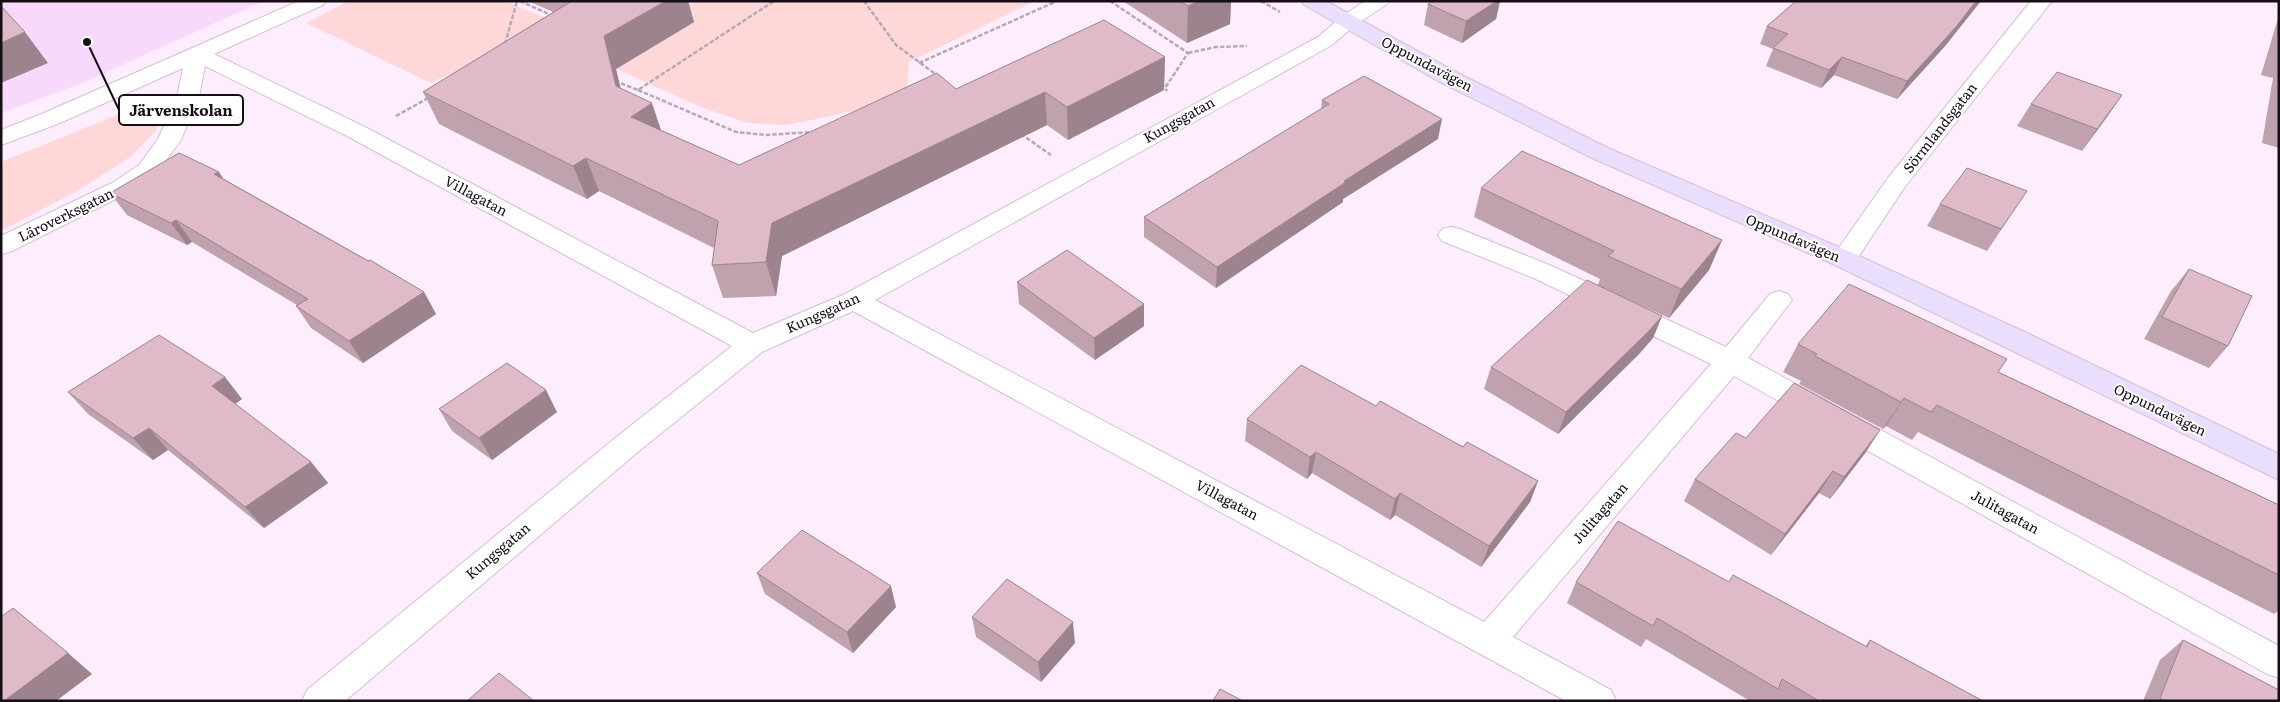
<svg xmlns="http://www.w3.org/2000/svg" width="2280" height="702" font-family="Literata,serif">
  <rect width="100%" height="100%" fill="#fdedfd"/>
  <polygon fill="#f9d9fb" points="1,1 264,1 80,84 1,113"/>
  <g fill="#fed8d9">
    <path d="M349 1H505L596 39C540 50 483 56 431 83L306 23Z"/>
    <polygon points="663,1 1035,1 909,62 907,88 861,109 822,118 785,125 748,123 698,106 608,65 694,14"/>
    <polygon points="166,95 158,128 132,156 79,190 1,231 1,162"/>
  </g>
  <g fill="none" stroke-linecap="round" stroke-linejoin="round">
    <g stroke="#d8bed9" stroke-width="2">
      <g id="street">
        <polygon points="299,1 326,1 323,5 214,54 365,127 753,333 845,294 1318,37 1341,17 1365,1 1389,1 1386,5 1355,25 1332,45 875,300 1484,622 1711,364 1536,279 1442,241 1438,235 1442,229 1451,227 1460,229 1554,267 1726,347 1770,294 1779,291 1788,294 1792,300 1748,358 2279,646 2279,678 2267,674 1734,376 1513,637 1611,690 1616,701 1566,701 853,311 762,352 639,451 345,701 302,701 307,690 619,435 732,346 349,137 205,66 199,97 181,140 155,175 128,193 10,252 1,254 1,236 112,183 139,165 158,139 177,97 183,68 60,123 1,145 1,130 44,113"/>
        <polygon points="2031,1 2052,1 1904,188 1853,265 1844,268 1835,265 1831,259 1888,178"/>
      </g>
    </g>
    <g stroke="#d8bed9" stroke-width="2">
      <polygon id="secondary" points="1301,1 1326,1 1454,71 1608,148 1853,253 2029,334 2279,454 2279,480 1835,265 1592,158 1438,81 1304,5"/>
    </g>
    <g stroke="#b6a9b6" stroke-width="2.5" stroke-dasharray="4.5 2" stroke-linecap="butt">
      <polyline points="520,1 553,16"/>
      <polyline points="864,1 896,45 938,76"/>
      <polyline points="1110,1 1188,53 1165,88 1167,91"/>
      <polyline points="1261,1 1280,12"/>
      <polyline points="505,44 517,1"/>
      <polyline points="1188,53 1216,47 1247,46"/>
      <polyline points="919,63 1057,1"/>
      <polyline points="615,81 638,90 774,1"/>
      <polyline points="638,90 736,132 766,135 813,132"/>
      <polyline points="396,116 430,97"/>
      <polyline points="1021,134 1051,155"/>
    </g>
    <use href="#street" fill="#fff" fill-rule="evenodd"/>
    <use href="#secondary" fill="#e9defd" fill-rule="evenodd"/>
  </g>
  <g fill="#c0a1ae">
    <polygon points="528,1 688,1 694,22 616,69 620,88 662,131 739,165 956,89 1165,57 1164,90 1068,140 1047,125 782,256 776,296 723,298 712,265 714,248 599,191 587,199 439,124 423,92 553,12"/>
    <polygon points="1123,1 1231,1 1230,24 1187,43"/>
    <polygon points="1433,1 1500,1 1496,19 1462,43 1424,25 1428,4"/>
    <polygon points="2279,15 2279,148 2262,143 2273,78 2261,75"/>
    <polygon points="1767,26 1946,45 1897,99 1834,75 1821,88 1766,66 1773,49 1760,44"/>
    <polygon points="2122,95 2082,151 2017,126 2031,104"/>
    <polygon points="1322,100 1438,139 1343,199 1343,202 1216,288 1144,237 1144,217 1321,109"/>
    <polygon points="224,179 424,292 436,314 363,363 311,328 296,306 297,305 192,242 187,245 127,215 110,193"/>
    <polygon points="1481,188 1722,240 1709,270 1669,318 1618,295 1662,316 1653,338 1639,354 1558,434 1484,389 1491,367 1598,285 1600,279 1474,217"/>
    <polygon points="2027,191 1987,251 1927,226 1940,204"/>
    <polygon points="2189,269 2228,346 2209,368 2144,339 2171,291"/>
    <polygon points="1017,282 1144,326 1095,360 1019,304"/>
    <polygon points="1798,344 1998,372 2279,505 2279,610 2274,614 1918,432 1912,440 1886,426 1883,429 1799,384 1801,381 1783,372"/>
    <polygon points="68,392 242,399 235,404 311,462 328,483 264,528 168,450 153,460 88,414"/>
    <polygon points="1376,406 1538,481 1530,502 1481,567 1395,515 1390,520 1312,473 1307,479 1245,441 1247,419"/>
    <polygon points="439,409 557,412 492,460 452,431"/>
    <polygon points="1746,438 1866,452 1830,499 1819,493 1771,555 1684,501 1695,479"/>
    <polygon points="757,573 896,607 853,653 765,594"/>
    <polygon points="1576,582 1729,582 1865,647 1870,640 1983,701 1750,701 1646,639 1641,647 1567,603"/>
    <polygon points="972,617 1075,643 1041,682 976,637"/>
    <polygon points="2183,640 2279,701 2143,701 2160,660"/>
  </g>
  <g fill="#9c838d">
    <polygon points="666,1 688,1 694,22 616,69 628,119 616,86 604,36"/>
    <polygon points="1199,1 1231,1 1230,24 1187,43 1188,6"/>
    <polygon points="1497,1 1500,1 1496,19 1462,43 1466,21"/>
    <polygon points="1976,1 1981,1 1946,45 1897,99 1907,81"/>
    <polygon points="25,32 48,63 1,83 1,43"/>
    <polygon points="1165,57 1164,90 1068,140 1067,107"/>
    <polygon points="1842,57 1834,75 1821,88 1829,70"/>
    <polygon points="1045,92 1047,125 782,256 776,296 766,262 772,223"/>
    <polygon points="2122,95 2107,117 2082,151 2097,129"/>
    <polygon points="652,103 663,136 631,117"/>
    <polygon points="1442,119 1438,139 1343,199 1343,202 1216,288 1217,267 1344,181"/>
    <polygon points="586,158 599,191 587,199 573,166"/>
    <polygon points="219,172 233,194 214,174"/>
    <polygon points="176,220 192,242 187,245 171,223"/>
    <polygon points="1722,240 1709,270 1669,318 1681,289"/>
    <polygon points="424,292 436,314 363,363 349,341"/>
    <polygon points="1144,304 1144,326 1095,360 1094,338"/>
    <polygon points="1662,316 1653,338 1639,354 1558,434 1566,412"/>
    <polygon points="225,377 242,399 229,408 212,386"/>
    <polygon points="546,390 557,412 492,460 479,438"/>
    <polygon points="1904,398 1886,426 1883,429 1901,402"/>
    <polygon points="149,428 168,450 153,460 133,438"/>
    <polygon points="1880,430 1866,452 1830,499 1844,477"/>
    <polygon points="1316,452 1312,473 1307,479 1310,457"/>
    <polygon points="311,462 328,483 264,528 245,507"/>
    <polygon points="1833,471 1819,493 1771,555 1785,534"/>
    <polygon points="1538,481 1530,502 1481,567 1489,546"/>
    <polygon points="1400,493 1395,515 1390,520 1395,499"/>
    <polygon points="891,586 896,607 853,653 847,632"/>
    <polygon points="1073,622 1075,643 1041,682 1038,662"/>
    <polygon points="68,653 92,674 56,701 4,701"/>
  </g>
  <g fill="#dfbbca" stroke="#9c838d">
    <polygon points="572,1 666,1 604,36 616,86 652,103 631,117 739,165 937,73 956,89 1104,20 1165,57 1067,107 1045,92 772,223 766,262 712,265 718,221 586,158 573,166 423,92"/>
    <polygon points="1180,1 1199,1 1188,6"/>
    <polygon points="1433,1 1497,1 1466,21 1428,4"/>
    <polygon points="1796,1 1976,1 1956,27 1907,81 1842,57 1829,70 1773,48 1788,34 1767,26"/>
    <polygon points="1,6 25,32 1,43"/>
    <polygon points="2057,72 2122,95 2097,129 2031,104"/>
    <polygon points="1364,76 1442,119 1344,181 1346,182 1217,267 1144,217 1329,104 1322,100"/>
    <polygon points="1522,151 1722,240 1681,289 1608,256 1614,251 1481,188"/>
    <polygon points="179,153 219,172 214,174 368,261 370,260 424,292 349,341 296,306 308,299 176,220 171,223 110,193"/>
    <polygon points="1967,168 2027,191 2001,229 1940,204"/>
    <polygon points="1067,250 1144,304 1094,338 1017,282"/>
    <polygon points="2189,269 2252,296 2228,346 2162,317"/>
    <polygon points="1587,280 1662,316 1648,332 1566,412 1491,367"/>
    <polygon points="1849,284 2007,359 1998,372 2279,505 2279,575 1937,405 1931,412 1904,398 1901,402 1815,356 1817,354 1798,344"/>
    <polygon points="159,335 225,377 212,386 311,462 245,507 149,428 133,438 68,392"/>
    <polygon points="507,363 546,390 479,438 439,409"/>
    <polygon points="1301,365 1376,406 1380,401 1463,447 1467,442 1538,481 1489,546 1400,493 1395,499 1316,452 1310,457 1247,419"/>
    <polygon points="1794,383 1880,430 1844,477 1833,471 1785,534 1695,479 1736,433 1746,438"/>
    <polygon points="1618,521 1729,582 1733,575 1867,647 1870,640 1983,701 1819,701 1782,679 1778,689 1657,618 1653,626 1576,582"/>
    <polygon points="802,530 891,586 847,632 757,573"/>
    <polygon points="1007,579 1073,622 1038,662 972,617"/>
    <polygon points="13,608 68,653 4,701 1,701 1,617"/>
    <polygon points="2183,640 2279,690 2279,701 2164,701 2160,698"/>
    <polygon points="499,673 534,701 467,701"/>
    <polygon points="1220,689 1243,701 1213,701"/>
  </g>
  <g text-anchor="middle" stroke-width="4" stroke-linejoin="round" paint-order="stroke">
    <g font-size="14" fill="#160d16" stroke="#fff">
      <text transform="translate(1427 64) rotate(28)" y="5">Oppundavägen</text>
      <text transform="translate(1179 120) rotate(-29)" y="5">Kungsgatan</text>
      <text transform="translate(1940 128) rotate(-52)" y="5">Sörmlandsgatan</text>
      <text transform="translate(476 196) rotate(28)" y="5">Villagatan</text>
      <text transform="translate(66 215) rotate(-26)" y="5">Läroverksgatan</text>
      <text transform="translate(1793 238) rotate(23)" y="5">Oppundavägen</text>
      <text transform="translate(823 313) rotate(-24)" y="5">Kungsgatan</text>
      <text transform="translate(2160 410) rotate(26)" y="5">Oppundavägen</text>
      <text transform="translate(1227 500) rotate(28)" y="5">Villagatan</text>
      <text transform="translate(2005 512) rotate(29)" y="5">Julitagatan</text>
      <text transform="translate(1600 513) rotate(-49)" y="5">Julitagatan</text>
      <text transform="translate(498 551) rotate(-40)" y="5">Kungsgatan</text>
    </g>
  </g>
  <path fill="none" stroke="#160d16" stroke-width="2" d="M87 42L119 110"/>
  <circle fill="#160d16" stroke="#fff" stroke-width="2" cx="87" cy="42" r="5"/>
  <rect fill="#fff" stroke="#160d16" stroke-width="2" x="119" y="95" width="124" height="30" rx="5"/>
  <g font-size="15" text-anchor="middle" font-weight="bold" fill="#160d16">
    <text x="181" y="116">Järvenskolan</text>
  </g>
  <rect width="2280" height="702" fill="none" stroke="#160d16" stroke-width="5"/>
</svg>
